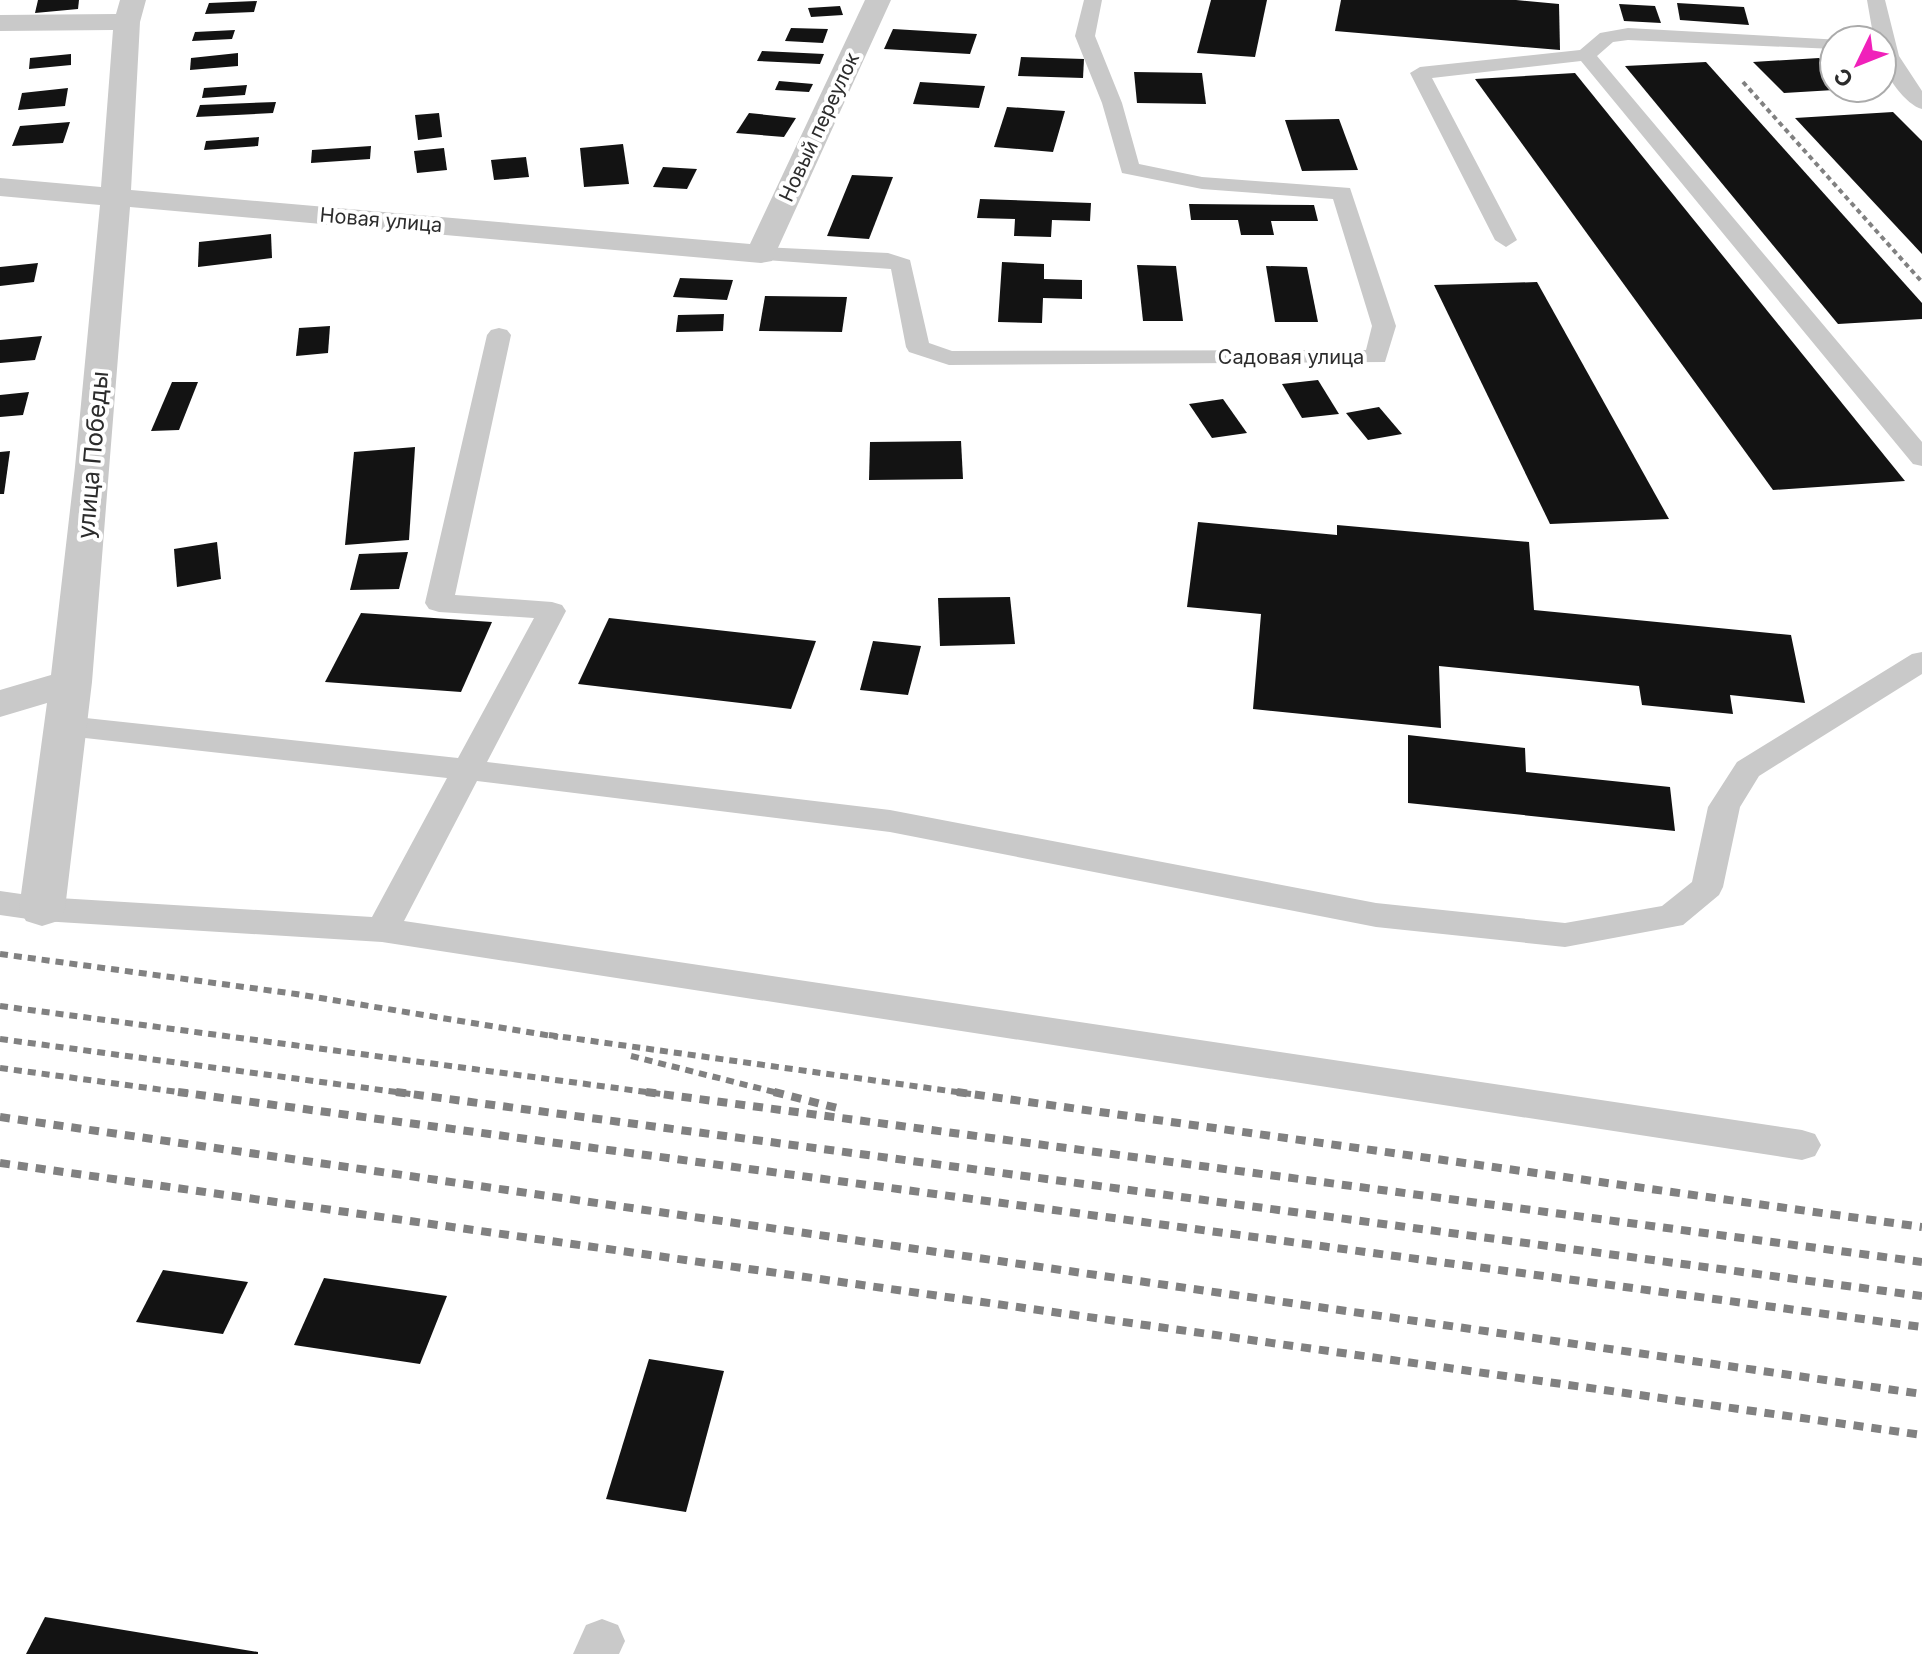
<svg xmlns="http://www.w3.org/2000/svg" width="1922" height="1654" font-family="Inter,sans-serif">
  <rect width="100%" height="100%" fill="#fff"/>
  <g fill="#131313">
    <polygon points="38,0 79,0 78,9 35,13"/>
    <polygon points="1211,0 1267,0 1255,57 1197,53"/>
    <polygon points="1341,0 1516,0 1559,4 1560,50 1335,31"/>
    <polygon points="257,1 254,12 205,14 209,3"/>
    <polygon points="1677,3 1744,7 1749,25 1680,20"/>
    <polygon points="1619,4 1655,6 1661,23 1624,21"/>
    <polygon points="840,6 843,15 811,17 808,8"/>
    <polygon points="791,28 828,29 823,43 785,41"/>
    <polygon points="893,29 977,34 970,54 884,49"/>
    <polygon points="235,30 232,39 192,41 195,32"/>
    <polygon points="762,51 824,54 820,64 757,61"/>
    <polygon points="238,53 238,66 190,70 191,58"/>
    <polygon points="71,54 71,65 29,69 30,58"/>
    <polygon points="1021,57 1084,59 1083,78 1018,76"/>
    <polygon points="1819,58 1834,72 1834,90 1784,93 1753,62"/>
    <polygon points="1706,62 1922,303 1922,319 1838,324 1625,66"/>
    <polygon points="1134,72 1202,73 1206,104 1137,103"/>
    <polygon points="1575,73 1905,481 1773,490 1475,79"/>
    <polygon points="779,81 813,84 809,92 775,90"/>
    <polygon points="920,82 985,86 979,108 913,104"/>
    <polygon points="247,85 245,95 202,98 204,88"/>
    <polygon points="68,88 65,106 18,110 22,93"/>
    <polygon points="276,102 273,113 196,117 200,105"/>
    <polygon points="1007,107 1065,111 1053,152 994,147"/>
    <polygon points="1893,112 1922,141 1922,254 1795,118"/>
    <polygon points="439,113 442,137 418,140 415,115"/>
    <polygon points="749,113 796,118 784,137 736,133"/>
    <polygon points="1339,119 1358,170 1302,171 1285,120"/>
    <polygon points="70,122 63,143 12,146 20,126"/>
    <polygon points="259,137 258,146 204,150 206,141"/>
    <polygon points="623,144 629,184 584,187 580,148"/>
    <polygon points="371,146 370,159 311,163 312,150"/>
    <polygon points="444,148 447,170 417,173 414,151"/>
    <polygon points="526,157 529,177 494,180 491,160"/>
    <polygon points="663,167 697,169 687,189 653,187"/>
    <polygon points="852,175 893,177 869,239 827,236"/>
    <polygon points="980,199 1091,203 1090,221 1052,220 1051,237 1014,236 1015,219 977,218"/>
    <polygon points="1189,204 1314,205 1318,221 1271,221 1274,235 1241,235 1238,220 1191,220"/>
    <polygon points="271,234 272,258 198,267 199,242"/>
    <polygon points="1002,262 1044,264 1044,279 1082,280 1082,299 1043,298 1042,323 998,322"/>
    <polygon points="38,263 34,282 0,286 0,267"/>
    <polygon points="1137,265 1176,266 1183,321 1143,321"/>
    <polygon points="1266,266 1307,267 1318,322 1275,322"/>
    <polygon points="680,278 733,280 727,300 673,297"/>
    <polygon points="1537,282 1669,519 1550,524 1434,285"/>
    <polygon points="765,296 847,297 842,332 759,331"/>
    <polygon points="724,314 723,331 676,332 678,315"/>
    <polygon points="330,326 328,353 296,356 299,328"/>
    <polygon points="42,336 35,360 0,363 0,340"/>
    <polygon points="1318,380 1339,414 1302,418 1282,384"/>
    <polygon points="172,382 198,382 179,430 151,431"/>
    <polygon points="29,392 23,415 0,417 0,395"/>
    <polygon points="1223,399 1247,433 1212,438 1189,404"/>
    <polygon points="1379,407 1402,434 1368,440 1346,413"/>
    <polygon points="961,441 963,479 869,480 870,442"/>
    <polygon points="415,447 409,540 345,545 354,452"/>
    <polygon points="10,451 4,494 0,494 0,452"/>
    <polygon points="1198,522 1337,535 1337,525 1529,542 1534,610 1791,635 1805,703 1730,695 1733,714 1642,705 1639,686 1439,666 1441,728 1253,709 1261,614 1187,607"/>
    <polygon points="217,542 221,579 177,587 174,549"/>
    <polygon points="408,552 399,589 350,590 359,554"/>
    <polygon points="1010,597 1015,644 940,646 938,598"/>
    <polygon points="361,613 492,622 461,692 325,682"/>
    <polygon points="609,618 816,641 791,709 578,684"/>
    <polygon points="873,641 921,646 908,695 860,690"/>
    <polygon points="1408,735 1525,748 1526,772 1670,787 1675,831 1408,803"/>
    <polygon points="163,1270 248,1282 223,1334 136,1322"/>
    <polygon points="324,1278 447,1296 420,1364 294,1345"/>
    <polygon points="649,1359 724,1371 686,1512 606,1499"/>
    <polygon points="45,1617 258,1652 258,1654 26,1654"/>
  </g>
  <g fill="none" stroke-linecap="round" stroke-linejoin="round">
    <g fill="#c9c9c9" fill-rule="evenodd">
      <polygon points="1084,0 1102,0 1095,36 1122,103 1139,164 1202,177 1350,188 1396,326 1385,362 949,365 909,352 906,347 891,269 753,259 750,254 753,249 761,247 888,253 910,260 929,343 952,351 1366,350 1372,326 1333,199 1202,189 1122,173 1102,103 1075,36"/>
      <path d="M1867 0H1885L1899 56 1922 91V109C1906 105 1885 76 1882 60 1881 54 1882 46 1882 40H1874Z"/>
      <polygon points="1628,28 1842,40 1834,40 1834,49 1628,40 1613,42 1597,56 1922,442 1922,466 1913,464 1581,61 1432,78 1517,240 1506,247 1495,240 1410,73 1420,67 1580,50 1600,33"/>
      <polygon points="499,328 507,330 511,335 455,595 552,602 562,605 566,611 487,762 890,810 1376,903 1565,923 1662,906 1692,882 1708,807 1737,762 1912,654 1922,652 1922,674 1759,776 1740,807 1723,887 1719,895 1683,925 1565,947 1376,927 890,832 477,781 404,921 1802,1130 1815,1134 1821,1145 1815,1156 1802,1160 382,942 42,921 0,915 0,891 42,897 372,917 447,778 67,736 56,733 52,726 56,719 67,716 458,758 534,618 439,612 429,609 425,603 487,335 491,330"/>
      <polygon points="602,1619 618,1625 625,1641 619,1654 573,1654 586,1625"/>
    </g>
    <polygon fill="#c9c9c9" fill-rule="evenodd" points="120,0 146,0 140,22 131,190 750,244 865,0 891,0 772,261 761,263 130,207 92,682 65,909 58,921 42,926 26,921 19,909 47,703 0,717 0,690 51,675 75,467 100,205 0,196 0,178 101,187 113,30 0,31 0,15 116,14"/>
    <polyline stroke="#818181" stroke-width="4" stroke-dasharray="5 4" stroke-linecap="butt" points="1743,82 1922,282"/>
    <g stroke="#818181" stroke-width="6" stroke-dasharray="8 6" stroke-linecap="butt">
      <polyline points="0,954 296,994 558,1037"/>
      <polyline points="0,1006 661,1094"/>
      <polyline points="549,1035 971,1094"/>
      <polyline points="0,1039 411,1094"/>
      <polyline points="631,1056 782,1094"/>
      <polyline points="0,1068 193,1094"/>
    </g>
    <g stroke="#818181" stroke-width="8" stroke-dasharray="10 8" stroke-linecap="butt">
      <polyline points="178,1092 1922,1327"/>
      <polyline points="396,1092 1922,1296"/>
      <polyline points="646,1092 1922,1262"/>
      <polyline points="774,1092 841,1109"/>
      <polyline points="957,1092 1922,1227"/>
      <polyline points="0,1117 1922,1394"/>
      <polyline points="0,1163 1922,1435"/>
    </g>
  </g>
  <g text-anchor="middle" stroke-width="8" stroke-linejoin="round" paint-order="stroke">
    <g font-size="20" fill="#2c2c2c" stroke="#fff">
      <text transform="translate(819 127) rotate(-65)" y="7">Новый переулок</text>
      <text transform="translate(381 220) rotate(5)" y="7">Новая улица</text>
      <text x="1291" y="364">Садовая улица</text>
    </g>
    <g font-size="24" fill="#2c2c2c" stroke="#fff">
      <text transform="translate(93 455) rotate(-85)" y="8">улица Победы</text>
    </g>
  </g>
  <g transform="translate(1858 64) rotate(227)"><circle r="38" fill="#ffffff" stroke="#ababab" stroke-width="2"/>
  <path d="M0-6L14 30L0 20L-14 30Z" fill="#f021ba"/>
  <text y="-12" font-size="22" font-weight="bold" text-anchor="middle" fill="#2c2c2c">С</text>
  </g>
</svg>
